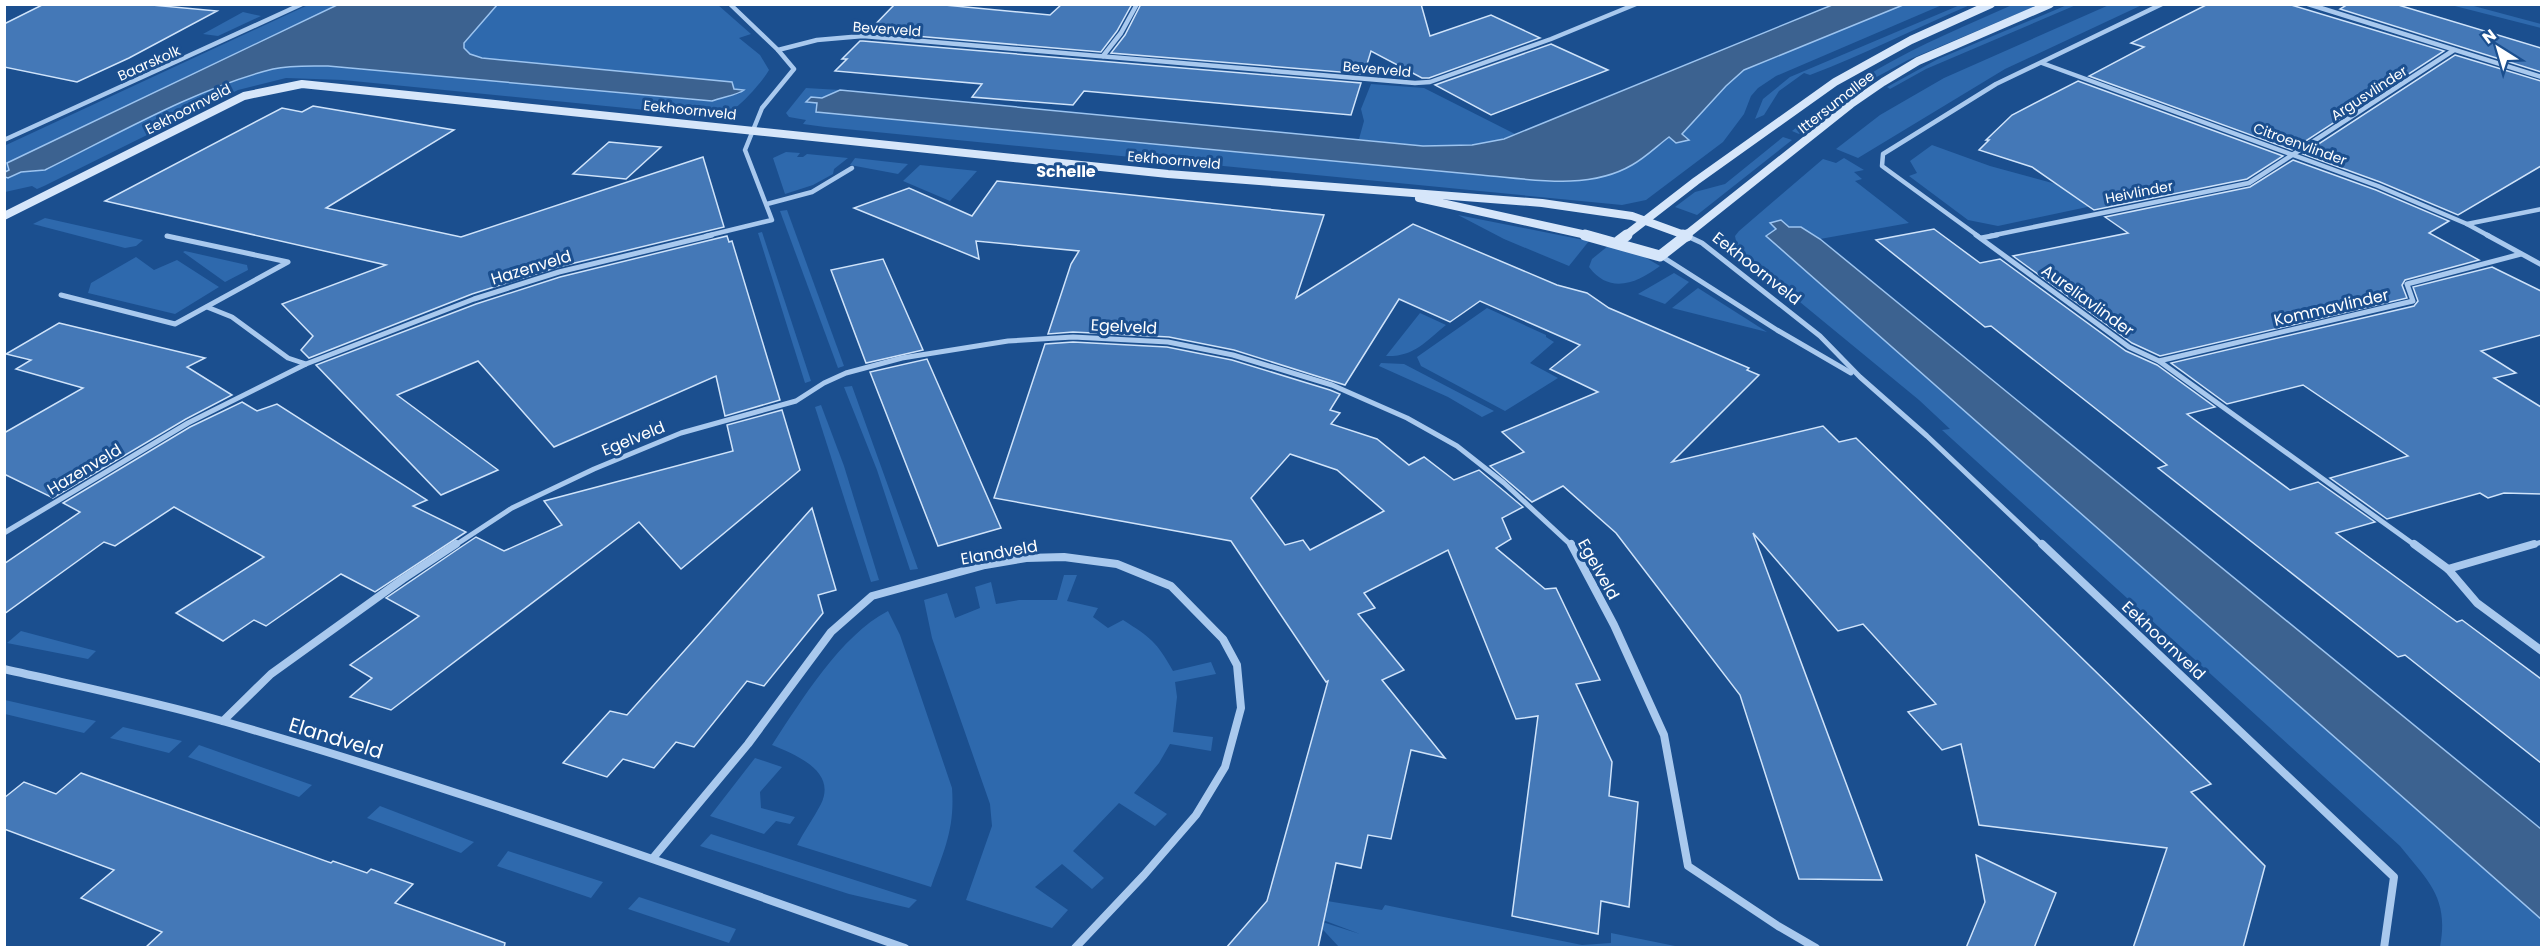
<svg xmlns="http://www.w3.org/2000/svg" width="2546" height="952" font-family="Poppins,sans-serif">
  <rect width="100%" height="100%" fill="#1b4f8f"/>
  <g fill="#2e69ad">
    <polygon points="308,5 337,5 7,163 9,170 5,172 4,146"/>
    <path d="M497 5H718L751 34 739 38 760 55 769 70C763 81 736 112 725 114 716 116 705 115 696 115L343 80 286 78 238 90 44 186 37 189 32 186 5 192V177H9L21 172 45 170C116 135 197 88 273 69 291 65 310 66 328 66L712 101 726 95 739 94 743 90 733 89 732 82 482 58 470 54 464 48V43Z"/>
    <polygon points="1903,5 1942,5 1776,76 1758,88 1751,96 1744,114 1723,142 1646,200 1622,205 825,127 803,124 806,120 789,117 786,113 806,88 840,90 822,98 811,97 817,103 817,113 1481,175 1540,180 1587,179 1631,166 1669,137 1688,140 1682,134 1726,86 1744,70"/>
    <path d="M1960 5H1970C1916 28 1865 54 1810 75L1804 73 1779 91 1764 115 1755 119 1763 99 1790 77Z"/>
    <path d="M2012 5H2038L1908 60 1873 79 1799 134 1792 131C1820 109 1848 87 1878 69 1921 44 1967 25 2012 5Z"/>
    <polygon points="2067,5 2076,5 1926,69 1890,89 1887,87 1938,59"/>
    <polygon points="2109,5 2142,5 2005,69 1858,158 1836,149 1880,115 1944,78"/>
    <polygon points="2451,5 2470,5 2541,24 2541,28"/>
    <polygon points="243,12 261,16 218,36 203,34"/>
    <path d="M1371 84 1424 88 1515 134C1467 156 1409 144 1359 139L1364 121 1361 109Z"/>
    <polygon points="1783,137 1792,140 1697,215 1675,207 1695,192 1725,184"/>
    <polygon points="1932,145 1990,166 2056,184 2092,206 1998,226 1968,220 1909,176 1917,173 1910,161"/>
    <polygon points="786,152 800,153 797,157 803,157 807,154 848,158 834,169 833,174 813,185 785,194 773,158"/>
    <polygon points="855,158 908,164 898,174 850,165"/>
    <path d="M1844 158 1864 170 1854 172 1862 179 1855 181 1909 223 1820 239 1801 227 1789 228 1770 223 1776 229 1766 236 2541 919V947H2440C2449 898 2429 882 2400 846L1942 430 1950 429 1919 400 1738 251 1735 236 1739 231 1823 159 1836 163Z"/>
    <polygon points="920,165 977,171 950,201 903,181"/>
    <polygon points="787,210 844,366 838,368 780,211"/>
    <polygon points="1458,215 1589,241 1569,266 1504,239"/>
    <polygon points="45,218 143,240 136,246 125,248 33,224"/>
    <polygon points="762,232 811,381 805,383 758,233"/>
    <path d="M1608 246 1641 255 1660 266C1637 283 1610 295 1589 267L1592 259Z"/>
    <polygon points="185,251 247,265 248,270 225,282 183,252"/>
    <polygon points="136,257 154,270 177,260 219,287 175,314 88,293 91,283"/>
    <polygon points="1674,273 1689,282 1665,304 1638,294"/>
    <polygon points="1698,288 1767,332 1672,308"/>
    <polygon points="1487,308 1546,335 1546,337 1554,342 1530,363 1558,378 1505,411 1421,366 1417,357"/>
    <path d="M1420 313 1446 325C1425 342 1414 357 1386 356Z"/>
    <polygon points="1381,363 1404,364 1494,411 1482,417 1448,397 1379,366"/>
    <polygon points="852,386 918,569 910,570 877,470 844,387"/>
    <polygon points="821,405 844,466 879,580 871,582 815,407"/>
    <path d="M1064 575H1077L1067 601 1098 608 1093 617 1108 628 1123 620C1150 637 1157 642 1173 671L1211 662 1216 674 1175 682 1177 697 1173 732 1213 737 1211 751 1170 744 1159 763 1134 793 1167 814 1155 826 1119 803 1073 851 1104 878 1092 889 1062 864 1035 887 1068 910 1052 928 966 900 992 826 990 804 932 638 924 600 947 593 955 618 980 608 975 587 991 582 996 604 1019 600H1057Z"/>
    <path d="M888 611 900 635 952 788C955 829 944 850 931 887L797 845C804 831 814 818 821 804 837 771 796 755 772 745 801 701 841 635 888 611Z"/>
    <polygon points="21,631 96,651 88,659 7,643"/>
    <polygon points="5,700 96,721 84,733 5,714"/>
    <polygon points="123,727 182,741 169,753 110,738"/>
    <polygon points="199,745 312,785 299,797 188,757"/>
    <polygon points="755,758 782,767 760,792 761,808 795,817 790,824 776,821 764,834 710,816"/>
    <polygon points="380,806 474,842 461,853 367,818"/>
    <polygon points="711,834 917,900 909,908 849,894 700,846"/>
    <polygon points="508,851 603,882 591,898 497,866"/>
    <polygon points="639,897 736,929 729,943 628,909"/>
    <polygon points="1321,900 1382,910 1385,905 1582,945 1611,943 1611,933 1680,947 1339,947 1313,919 1360,934 1315,917"/>
  </g>
  <g fill="#3c6290" stroke="#9cc4f0" stroke-width="1.5">
    <path d="M337 5H497L464 43V48L470 54 482 58 732 82 734 89 744 90C738 95 722 97 712 101L328 66C310 66 291 65 273 69 197 88 116 135 45 170L21 172 8 178 5 177V172L9 170 7 163Z"/>
    <path d="M1832 5H1903L1744 70 1726 86 1682 134 1689 140 1676 143 1669 137C1657 146 1645 158 1632 165 1588 191 1529 179 1481 175L816 112 817 103 806 102 811 97 822 98 840 90 1423 146 1472 145 1504 139Z"/>
    <polygon points="1781,220 1789,227 1801,227 1820,239 2541,829 2541,919 1766,236 1776,229 1770,223"/>
  </g>
  <g fill="#4478b7" stroke="#cfe3fa" stroke-width="1.5" fill-rule="evenodd">
    <polygon points="44,4 141,4 217,11 129,58 77,82 4,67 4,24"/>
    <polygon points="895,4 934,4 1050,15 1062,4 1132,4 1117,31 1101,52 868,32"/>
    <polygon points="1141,4 1421,4 1430,36 1491,15 1540,38 1429,78 1422,78 1371,51 1364,74 1111,53 1125,35"/>
    <polygon points="2208,4 2288,4 2444,51 2292,150 2089,76 2144,47 2131,43"/>
    <polygon points="2348,4 2395,4 2541,48 2541,72 2340,9"/>
    <polygon points="860,41 863,41 1361,83 1351,115 1084,91 1073,105 972,97 982,84 835,71 847,59 842,59"/>
    <polygon points="1551,44 1608,70 1491,115 1435,85"/>
    <polygon points="2455,55 2541,81 2541,166 2458,215 2380,182 2303,154"/>
    <polygon points="2078,81 2283,156 2247,179 2094,210 2032,167 1979,150 1989,140 1986,140 2012,115"/>
    <polygon points="313,106 454,130 326,208 461,237 703,157 724,227 558,267 472,294 309,358 301,350 313,336 282,304 386,265 105,201 282,108 302,112"/>
    <polygon points="609,142 661,147 626,179 573,174"/>
    <polygon points="2293,160 2376,190 2449,221 2429,233 2479,260 2405,280 2402,285 2407,298 2160,356 2132,343 2013,256 2128,233 2105,217 2250,187"/>
    <polygon points="997,181 1324,215 1296,298 1413,224 1557,285 1587,293 1609,308 1749,368 1747,370 1759,375 1672,462 1823,426 1839,442 1856,438 2211,784 2191,792 2265,866 2243,948 2133,948 2167,848 1979,825 1961,744 1942,750 1908,712 1936,704 1863,624 1838,631 1753,533 1882,880 1799,879 1740,695 1616,533 1563,486 1532,502 1490,466 1524,452 1502,432 1598,392 1550,369 1580,345 1480,301 1450,322 1399,299 1345,385 1234,350 1169,337 1073,332 1048,334 1071,264 1079,251 976,241 979,259 854,208 909,188 972,216"/>
    <polygon points="1934,229 1980,263 2000,259 2126,351 2157,365 2215,407 2187,414 2290,490 2318,482 2375,522 2336,533 2457,622 2462,620 2541,679 2541,763 2405,655 2398,657 2158,468 2167,465 1991,326 1985,327 1876,240"/>
    <polygon points="727,236 729,242 732,241 780,400 725,416 716,376 554,447 478,361 397,395 498,470 441,495 316,365 476,304 560,277"/>
    <polygon points="883,259 923,350 866,363 831,270"/>
    <polygon points="2492,267 2541,291 2541,335 2481,351 2516,373 2494,378 2541,407 2541,494 2504,493 2488,498 2480,493 2387,519 2330,478 2408,456 2303,385 2227,404 2171,363 2414,306 2418,301 2413,287"/>
    <polygon points="59,323 205,358 187,367 232,395 186,419 53,498 4,474 4,433 83,388 16,369 31,360 6,354"/>
    <path d="M1073 342 1167 347 1232 360 1330 390 1340 394 1330 410 1340 413 1331 424 1377 439 1409 465 1424 457 1454 480 1479 470 1523 507 1502 518 1511 539 1496 548 1545 589 1556 588 1600 680 1576 684 1612 762 1609 796 1638 802 1629 907 1601 901 1598 934 1512 916 1538 716 1516 719 1448 550 1364 593 1375 608 1358 614 1404 670 1382 680 1445 758 1411 750 1391 839 1368 835 1361 868 1336 863 1318 948H1226L1267 901 1328 681 1326 682 1231 541 994 498 1045 344ZM1290 454 1337 470 1384 511 1310 550 1303 540 1285 545 1251 498Z"/>
    <polygon points="927,359 1001,528 938,546 870,372"/>
    <polygon points="242,402 257,411 277,404 427,500 413,506 466,532 375,592 341,574 266,626 254,620 223,641 176,613 264,557 174,507 115,546 104,542 4,614 4,564 80,512 63,503 190,427"/>
    <polygon points="782,410 800,470 681,569 639,522 391,710 350,697 372,678 350,665 419,616 386,598 461,547 476,537 504,551 562,525 544,501 733,451 727,425"/>
    <polygon points="812,508 836,590 818,595 823,613 764,686 747,681 694,747 676,742 654,768 623,759 607,777 563,763 610,711 627,715"/>
    <polygon points="81,773 331,863 333,861 367,873 371,869 413,884 395,903 505,943 504,948 145,948 162,932 81,898 114,870 4,829 4,798 24,782 56,794"/>
    <polygon points="1976,855 2056,893 2034,948 1966,948 1985,902"/>
  </g>
  <g fill="none" stroke-linecap="round" stroke-linejoin="round">
    <g stroke="#a9c9ee" stroke-width="4.5">
      <polyline points="2308,4 2542,77"/>
      <polyline points="778,50 817,40 863,36 1415,83 1430,82 1551,39 1636,4"/>
      <polyline points="1103,56 1121,33 1137,4"/>
      <polyline points="2042,63 2378,186 2467,224 2489,236"/>
      <polyline points="4,140 302,4"/>
      <polyline points="767,204 812,192 852,168"/>
      <polyline points="2467,224 2542,209"/>
      <polyline points="706,236 772,220 745,150 762,108 794,69 778,50 730,4"/>
      <polyline points="1978,236 1882,166 1883,154 1996,84 2162,4"/>
      <polyline points="1990,236 2249,183 2454,50"/>
    </g>
    <g stroke="#a9c9ee" stroke-width="5">
      <polyline points="1976,235 2129,347 2159,361 2416,546"/>
      <polyline points="2487,235 2542,265"/>
      <polyline points="1687,236 1702,243 1820,336 1860,377 1927,436 2043,546"/>
      <polyline points="1981,238 1997,235"/>
      <polyline points="1661,256 1777,330 1851,373"/>
      <polyline points="61,295 175,324 288,262 167,236"/>
      <polyline points="207,307 232,317 288,358 306,364"/>
      <polyline points="2159,361 2413,301 2407,284 2521,254"/>
      <polyline points="4,533 188,423 306,364 474,299 559,272 712,235"/>
      <polyline points="454,546 512,508 594,469 681,433 796,401 824,383 846,373 902,358 1008,341 1073,337 1168,342 1233,355 1332,385 1407,418 1457,446 1504,483 1572,546"/>
      <polyline points="2529,546 2542,542"/>
    </g>
    <g stroke="#a9c9ee" stroke-width="8">
      <polyline points="1571,544 1614,625 1664,735 1688,866 1778,926 1816,948"/>
      <polyline points="2042,544 2394,877 2384,948"/>
      <polyline points="2414,544 2448,569 2477,603 2542,651"/>
      <polyline points="2448,569 2534,544"/>
      <path d="M4 669C78 686 153 701 226 722 455 788 680 868 905 948"/>
      <polyline points="223,721 271,674 403,579 456,544"/>
      <polyline points="653,858 748,744 831,632 872,596 985,565 1026,558 1064,557 1117,564 1171,586 1223,639 1237,665 1241,708 1225,767 1196,815 1144,875 1075,948"/>
    </g>
    <g stroke="#d6e6fa" stroke-width="8">
      <polyline points="1419,198 1591,236"/>
      <polyline points="4,216 244,96 302,84 1168,174 1542,203 1632,216 1687,236"/>
      <polyline points="1625,236 1696,181 1835,82 1911,40 1991,4"/>
      <polyline points="1685,236 1851,104 1883,82 1918,61 2050,4"/>
    </g>
    <g stroke="#d6e6fa" stroke-width="11">
      <polyline points="1585,235 1660,256 1687,235"/>
      <polyline points="1683,235 1687,236"/>
      <polyline points="1619,241 1627,235"/>
    </g>
  </g>
  <g text-anchor="middle" stroke-width="6" stroke-linejoin="round" paint-order="stroke">
    <g font-size="14" fill="#fff" stroke="#1b4f8f">
      <text transform="translate(887 29) rotate(4)" y="5">Beverveld</text>
      <text transform="translate(149 63) rotate(-24)" y="5">Baarskolk</text>
      <text transform="translate(1377 69) rotate(5)" y="5">Beverveld</text>
      <text transform="translate(2369 93) rotate(-33)" y="5">Argusvlinder</text>
      <text transform="translate(1836 102) rotate(-38)" y="5">Ittersumallee</text>
      <text transform="translate(188 109) rotate(-27)" y="5">Eekhoornveld</text>
      <text transform="translate(690 110) rotate(6)" y="5">Eekhoornveld</text>
      <text transform="translate(2300 144) rotate(20)" y="5">Citroenvlinder</text>
      <text transform="translate(1174 160) rotate(5)" y="5">Eekhoornveld</text>
      <text transform="translate(2139 192) rotate(-11)" y="5">Heivlinder</text>
    </g>
    <g font-size="16" font-weight="bold" fill="#fff" stroke="#1b4f8f">
      <text x="1066" y="177">Schelle</text>
    </g>
    <g font-size="16" fill="#fff" stroke="#1b4f8f">
      <text transform="translate(531 267) rotate(-17)" y="6">Hazenveld</text>
      <text transform="translate(1757 268) rotate(38)" y="6">Eekhoornveld</text>
      <text transform="translate(2088 300) rotate(36)" y="6">Aureliavlinder</text>
      <text transform="translate(2331 307) rotate(-13)" y="6">Kommavlinder</text>
      <text transform="translate(1124 326) rotate(3)" y="6">Egelveld</text>
      <text transform="translate(633 438) rotate(-22)" y="6">Egelveld</text>
      <text transform="translate(84 469) rotate(-31)" y="6">Hazenveld</text>
      <text transform="translate(999 552) rotate(-10)" y="6">Elandveld</text>
      <text transform="translate(1599 569) rotate(61)" y="6">Egelveld</text>
      <text transform="translate(2164 640) rotate(43)" y="6">Eekhoornveld</text>
    </g>
    <g font-size="20" fill="#fff" stroke="#1b4f8f">
      <text transform="translate(336 738) rotate(17)" y="7">Elandveld</text>
    </g>
  </g>
  <rect width="2546" height="952" fill="none" stroke="#ffffff" stroke-width="12"/>
  <g transform="translate(2498 48) rotate(323)" stroke="#1b4f8f" stroke-width="4.5" paint-order="stroke">
  <path d="M0-4.5L10 22L0 15L-10 22Z" fill="#ffffff"/>
  <text y="-9" font-size="16" font-weight="bold" text-anchor="middle" fill="#ffffff">N</text>
  </g>
</svg>
